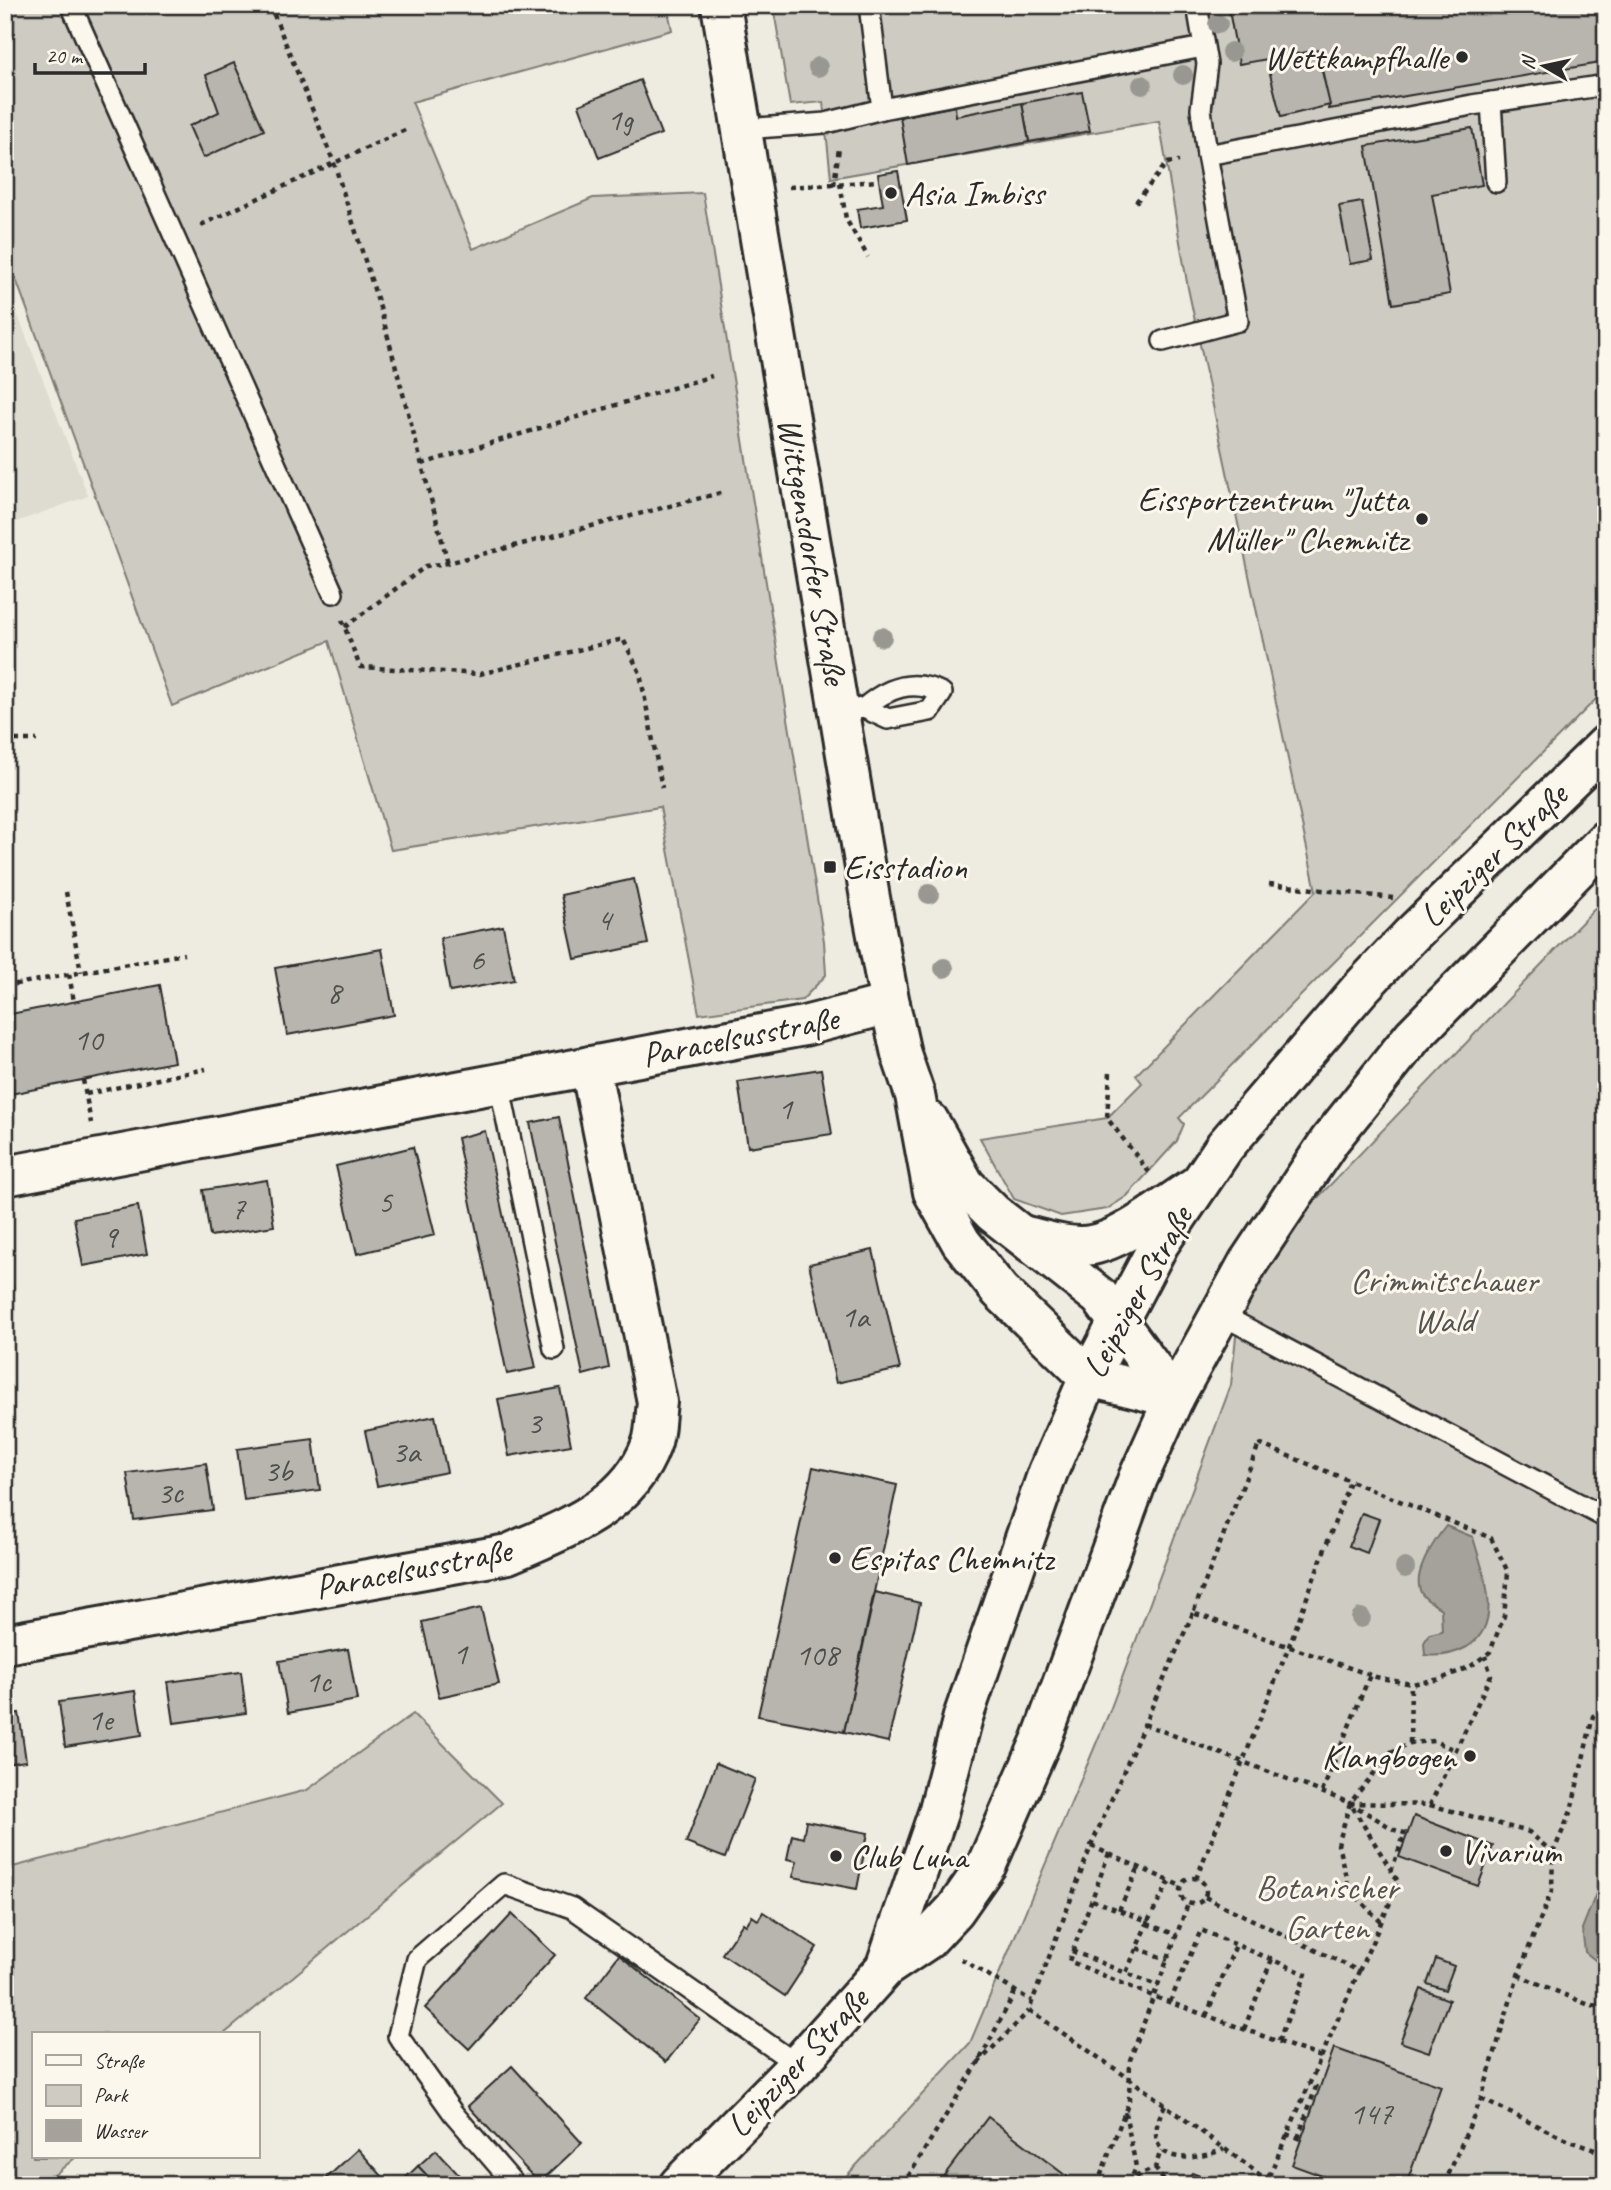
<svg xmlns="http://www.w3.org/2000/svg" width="1611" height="2190" font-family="Caveat,sans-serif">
  <rect width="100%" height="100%" fill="#eeebe0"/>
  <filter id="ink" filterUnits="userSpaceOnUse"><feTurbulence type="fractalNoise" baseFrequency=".0143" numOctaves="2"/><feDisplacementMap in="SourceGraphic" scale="14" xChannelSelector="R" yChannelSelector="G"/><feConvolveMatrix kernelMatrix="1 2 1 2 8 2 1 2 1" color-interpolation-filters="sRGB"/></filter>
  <g filter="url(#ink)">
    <polygon fill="#dedbd1" points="5,282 88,496 5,526"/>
    <g fill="#cecbc2" stroke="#7c7b76" stroke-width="2">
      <polygon points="5,5 667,5 672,30 412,102 473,249 593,198 703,193 824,941 826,975 802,1000 699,1014 660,807 391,850 329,641 172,706 5,249"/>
      <polygon points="773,5 1606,5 1606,689 1179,1118 1184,1124 1177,1141 1127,1196 1107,1209 1061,1216 1014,1199 980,1138 1107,1118 1142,1083 1136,1075 1316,891 1188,288 1159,121 831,178 823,102 790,105"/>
      <polygon points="1606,897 1606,2185 838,2185 970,2043 1109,1713 1231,1385 1242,1277"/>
      <polygon points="413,1714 502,1803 224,2034 33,2034 33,2157 76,2157 42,2185 5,2185 5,1869 307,1790"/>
    </g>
    <g fill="#a4a29a" stroke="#74726e" stroke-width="2">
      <path d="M1446 1526 1473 1537C1482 1571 1506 1623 1467 1647 1454 1654 1440 1657 1425 1655L1424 1643 1429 1634 1442 1631 1441 1609C1433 1603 1420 1598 1419 1586 1416 1568 1435 1540 1446 1526Z"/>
      <polygon points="1606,1855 1606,1968 1605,1968 1585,1952 1582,1929 1599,1886"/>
    </g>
    <g fill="#b8b5ae" stroke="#2b2b2b" stroke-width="2">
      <polygon points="1228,5 1606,5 1606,62 1329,109 1319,50 1239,64"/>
      <polygon points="1318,54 1330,105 1281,117 1268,66"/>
      <polygon points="234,63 264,130 203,158 189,126 219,112 206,75"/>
      <polygon points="640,80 661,134 599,158 579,105"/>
      <polygon points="1082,92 1090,131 1029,142 1022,103"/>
      <polygon points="1022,103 1029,142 908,165 900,117 955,106 956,116"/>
      <polygon points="1472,128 1482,185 1432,194 1450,294 1393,304 1366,146"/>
      <polygon points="898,171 907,220 860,228 857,209 883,205 878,174"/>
      <polygon points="1362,202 1373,260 1350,264 1339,206"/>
      <polygon points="634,879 648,944 575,959 561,895"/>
      <polygon points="503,926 514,980 450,992 440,938"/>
      <polygon points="382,949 394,1015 287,1035 275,968"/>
      <polygon points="160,985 174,1062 5,1095 5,1015"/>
      <polygon points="821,1069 832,1134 748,1147 738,1082"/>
      <polygon points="559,1117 609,1368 583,1375 530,1123"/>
      <polygon points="485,1131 536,1368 507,1374 457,1138"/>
      <polygon points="413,1147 435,1235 357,1254 336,1166"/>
      <polygon points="267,1180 274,1226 210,1236 203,1190"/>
      <polygon points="138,1206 147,1254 83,1266 74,1218"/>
      <polygon points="5,1248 13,1291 5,1293"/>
      <polygon points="873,1250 900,1369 836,1383 809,1264"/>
      <polygon points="560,1388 571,1445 509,1456 498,1399"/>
      <polygon points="435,1416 447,1472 377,1486 365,1431"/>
      <polygon points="313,1439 320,1490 244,1500 237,1449"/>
      <polygon points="206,1463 213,1510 134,1520 127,1473"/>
      <polygon points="813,1467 897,1485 844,1732 758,1716"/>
      <polygon points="1362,1513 1379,1519 1367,1553 1349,1546"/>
      <polygon points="875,1592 920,1603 888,1742 844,1732"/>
      <polygon points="481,1608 499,1684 439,1697 422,1622"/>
      <polygon points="348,1649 357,1700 288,1713 279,1661"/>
      <polygon points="241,1672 246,1713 174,1723 168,1682"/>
      <polygon points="135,1691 142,1735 65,1747 59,1702"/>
      <polygon points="19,1713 26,1761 5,1764 5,1715"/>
      <polygon points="716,1763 755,1779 725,1858 686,1843"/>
      <polygon points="1414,1816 1493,1846 1478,1886 1399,1857"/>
      <polygon points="806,1821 868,1833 857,1889 793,1877 797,1861 787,1859 792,1835 803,1838"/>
      <polygon points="763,1912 817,1947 785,1996 722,1954 743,1923 746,1925 752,1916 758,1920"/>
      <polygon points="512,1914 555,1955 469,2049 425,2008"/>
      <polygon points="619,1955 700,2019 666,2062 586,1998"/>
      <polygon points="1436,1959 1454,1966 1445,1990 1427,1984"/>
      <polygon points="1421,1989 1449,2000 1429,2052 1400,2042"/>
      <polygon points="1334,2048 1441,2086 1406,2185 1347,2185 1292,2165"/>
      <polygon points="512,2066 582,2143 539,2183 468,2106"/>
      <polygon points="988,2117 1078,2185 937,2185"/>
      <polygon points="358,2149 390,2185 319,2185"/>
      <polygon points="436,2150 467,2184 467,2185 436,2185 418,2166"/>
      <polygon points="418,2166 436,2185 398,2185"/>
      <polygon points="1192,2173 1223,2185 1187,2185"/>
    </g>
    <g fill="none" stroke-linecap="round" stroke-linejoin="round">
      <g stroke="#2b2b2b" stroke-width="24">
        <g id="service">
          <polyline points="71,5 333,593"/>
          <polyline points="1197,5 1207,64 1201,109 1207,155 1472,105 1606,85"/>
          <polyline points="1491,102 1496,182"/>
          <polyline points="882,109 1203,47"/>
          <polyline points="743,129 826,123 882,109 869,5"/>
          <polyline points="1163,341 1238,321 1207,155"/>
          <path d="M841 711 864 708 888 719 930 711 942 693C913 678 887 688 864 708"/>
          <polyline points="499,1083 554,1349"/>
          <polyline points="1220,1314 1606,1518"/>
          <polyline points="515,2185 453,2113 398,2036 417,1959 504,1884 572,1908 798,2065"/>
        </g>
      </g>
      <g stroke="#2b2b2b" stroke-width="44">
        <g id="minor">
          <polyline points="5,1176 804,1026 890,1004"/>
          <path d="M5 1644 508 1554C564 1529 628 1508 651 1445 656 1433 655 1415 657 1402L590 1066"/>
        </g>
      </g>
      <g stroke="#2b2b2b" stroke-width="44">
        <g id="tertiary">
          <polyline points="721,5 870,898 890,1004 901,1054 915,1095 933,1192 961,1242 1000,1291 1089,1377 1174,1398"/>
          <polyline points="929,1121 965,1185 993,1213 1100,1297 1174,1398"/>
          <path d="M1022 1235C1044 1240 1070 1249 1092 1245 1124 1239 1168 1204 1196 1186"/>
        </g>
      </g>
      <g stroke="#2b2b2b" stroke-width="44">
        <g id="primary">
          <polyline points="885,1968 938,1813 963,1717 1048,1472 1089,1377 1159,1244 1225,1146 1360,989 1410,936 1606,745"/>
          <polyline points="679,2185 798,2065 885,1968 927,1940 955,1910 987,1864 1041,1741 1138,1478 1174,1398 1248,1263 1330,1140 1413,1036 1606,840"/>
        </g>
      </g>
      <g stroke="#2b2b2b" stroke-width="4.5" stroke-dasharray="5 5" stroke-linecap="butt">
        <polyline points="270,5 334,163 381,311 448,563"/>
        <polyline points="840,183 846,219 868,257"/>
        <polyline points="834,185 839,148"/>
        <polyline points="789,187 879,181"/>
        <polyline points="1136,202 1167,163 1179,161"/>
        <polyline points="201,225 405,130"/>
        <polyline points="422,464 712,376"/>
        <polyline points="342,620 360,667 480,674 623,639 640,673 662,788"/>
        <polyline points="345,627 426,566 448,563 724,492"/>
        <polyline points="5,740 37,740"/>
        <polyline points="1269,884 1393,898"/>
        <polyline points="66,892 81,972"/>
        <polyline points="69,974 74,1002"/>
        <polyline points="5,986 184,954"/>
        <polyline points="1110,1072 1107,1118 1149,1172"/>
        <polyline points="83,1080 91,1123"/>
        <polyline points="86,1094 206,1069"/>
        <polygon points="1259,1444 1491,1538 1508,1572 1504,1616 1490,1652 1471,1666 1441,1679 1411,1684 1376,1677 1193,1613"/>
        <polyline points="1193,1613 1091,1846 1029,2010 1130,2079 1267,2180 1280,2185"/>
        <polyline points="1144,1724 1350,1803 1395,1830 1408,1834"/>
        <polyline points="1410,1743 1411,1684"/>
        <polyline points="1322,1792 1370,1675"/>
        <polyline points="1430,1805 1529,1832 1553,1853 1552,1890 1518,1975 1481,2099 1444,2185"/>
        <polyline points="1091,1846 1181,1886"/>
        <polyline points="1109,1853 1069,1961 1155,1997 1321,2057"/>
        <polyline points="1553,1853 1571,1811 1593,1716 1606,1707"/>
        <polyline points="1391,1871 1405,1833"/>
        <circle cx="1193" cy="1891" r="13"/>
        <polyline points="1196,1879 1289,1646 1350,1481"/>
        <polyline points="1205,1897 1359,1971 1265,2185"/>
        <polyline points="1092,1900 1148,1921 1126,1973 1159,1986"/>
        <polyline points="1119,1910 1139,1867"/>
        <polyline points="1148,1921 1170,1881"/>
        <polyline points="1381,1922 1349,1889 1338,1845 1350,1803 1391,1752 1410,1743 1434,1741 1455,1750"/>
        <polyline points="1147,1924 1177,1935"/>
        <polyline points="1137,1948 1168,1960"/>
        <polyline points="1072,1951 1126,1973"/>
        <polyline points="961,1959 1032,2001"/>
        <polyline points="1359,1971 1399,1883 1350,1803 1430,1805 1491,1675 1485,1656"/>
        <polyline points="1518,1975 1589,2005 1606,2006"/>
        <polyline points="1015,1992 978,2063 1029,2011"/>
        <polyline points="1170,2002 1201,1930 1306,1974 1278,2042"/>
        <polyline points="1206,2016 1236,1945"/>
        <polyline points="1244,2029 1272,1959"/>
        <polyline points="1481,2099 1569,2141 1606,2154"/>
        <path d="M1165 2105C1136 2160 1183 2166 1224 2149"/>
        <polyline points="1125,2112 1136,2167 1129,2185"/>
        <polyline points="1286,2134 1301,2139"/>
        <polyline points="1298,2138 1316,2087 1309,2084"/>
        <polyline points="1155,2168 1167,2185"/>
        <polyline points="903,2185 978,2063"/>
        <polyline points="1097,2185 1129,2101 1130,2060 1188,1904"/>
        <polyline points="1117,2185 1155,2168 1161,2150"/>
      </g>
      <use href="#service" stroke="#fbf7ec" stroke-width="19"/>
      <use href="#minor" stroke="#fbf7ec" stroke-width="38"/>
      <use href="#tertiary" stroke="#fbf7ec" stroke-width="38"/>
      <use href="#primary" stroke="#fbf7ec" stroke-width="38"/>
    </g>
    <g fill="#999791">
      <circle cx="1218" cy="24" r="10"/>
      <circle cx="1231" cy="52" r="10"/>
      <circle cx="818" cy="67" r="10"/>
      <circle cx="1183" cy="75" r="10"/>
      <circle cx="1142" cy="85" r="10"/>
      <circle cx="882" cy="637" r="10"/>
      <circle cx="929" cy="894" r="10"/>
      <circle cx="944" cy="968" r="10"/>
      <circle cx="1405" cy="1568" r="10"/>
      <circle cx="1361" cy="1618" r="10"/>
    </g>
  </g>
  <g fill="#2b2b2b" stroke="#fbf7ec" stroke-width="2.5">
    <circle cx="1462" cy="57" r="7"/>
    <circle cx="891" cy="193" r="7"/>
    <circle cx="1422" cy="519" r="7"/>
    <rect x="823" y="860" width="14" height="14" rx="3.5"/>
    <circle cx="835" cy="1558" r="7"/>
    <circle cx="1470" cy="1756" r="7"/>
    <circle cx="1446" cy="1851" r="7"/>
    <circle cx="836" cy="1856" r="7"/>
  </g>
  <g text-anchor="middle" stroke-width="6" stroke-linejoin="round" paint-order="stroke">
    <g font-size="32" fill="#4e4e4c">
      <text x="620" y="130">1g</text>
      <text x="604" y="930">4</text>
      <text x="477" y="970">6</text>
      <text x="334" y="1003">8</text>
      <text x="88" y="1050">10</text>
      <text x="785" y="1119">1</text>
      <text x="385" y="1212">5</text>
      <text x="238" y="1219">7</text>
      <text x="110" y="1247">9</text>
      <text x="855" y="1327">1a</text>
      <text x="534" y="1433">3</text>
      <text x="406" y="1462">3a</text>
      <text x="278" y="1481">3b</text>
      <text x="170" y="1503">3c</text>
      <text x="460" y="1664">1</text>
      <text x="817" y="1665">108</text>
      <text x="318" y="1692">1c</text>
      <text x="100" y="1730">1e</text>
      <text x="1371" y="2124">147</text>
    </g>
    <g font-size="35" fill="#2b2b2b" stroke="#fbf7ec" text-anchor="start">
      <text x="1448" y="69" text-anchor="end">Wettkampfhalle</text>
      <text x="905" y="205">Asia Imbiss</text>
      <text x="1408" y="511" text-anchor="end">Eissportzentrum "Jutta<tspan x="1408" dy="40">Müller" Chemnitz</tspan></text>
      <text x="844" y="879">Eisstadion</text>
      <text x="849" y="1570">Espitas Chemnitz</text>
      <text x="1456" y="1768" text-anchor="end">Klangbogen</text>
      <text x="1460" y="1863">Vivarium</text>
      <text x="850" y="1868">Club Luna</text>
    </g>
    <g font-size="35" fill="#2b2b2b" stroke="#fbf7ec">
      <text transform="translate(813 551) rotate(80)" y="12">Wittgensdorfer Straße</text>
      <text transform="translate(1493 855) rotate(-44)" y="12">Leipziger Straße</text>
      <text transform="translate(740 1036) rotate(-11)" y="12">Paracelsusstraße</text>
      <text transform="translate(1137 1292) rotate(-61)" y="12">Leipziger Straße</text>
      <text transform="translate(413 1568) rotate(-11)" y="12">Paracelsusstraße</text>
      <text transform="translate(797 2062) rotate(-47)" y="12">Leipziger Straße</text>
    </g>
    <g font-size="35" fill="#545351" stroke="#fbf7ec">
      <text x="1444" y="1292">Crimmitschauer<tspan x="1444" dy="40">Wald</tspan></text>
      <text x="1327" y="1899">Botanischer<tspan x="1327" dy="40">Garten</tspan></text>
    </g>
  </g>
  <rect width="1611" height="2190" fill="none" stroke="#fbf7ec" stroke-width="28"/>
  <rect x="14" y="14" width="1583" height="2162" fill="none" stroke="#2b2b2b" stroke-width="2.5" filter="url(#ink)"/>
  <rect x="32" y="2032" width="228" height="126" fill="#fbf7ec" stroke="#a8a59f" stroke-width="2"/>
  <rect x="46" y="2055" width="35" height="10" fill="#fbf7ec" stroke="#a8a59f" stroke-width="2"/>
  <text x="94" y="2068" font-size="21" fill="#2b2b2b">Straße</text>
  <rect x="46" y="2085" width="35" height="21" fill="#cecbc2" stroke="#a8a59f" stroke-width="2"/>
  <text x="94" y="2102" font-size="21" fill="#2b2b2b">Park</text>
  <rect x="46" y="2120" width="35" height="21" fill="#a4a29a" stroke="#a8a59f" stroke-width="2"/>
  <text x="94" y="2138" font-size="21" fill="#2b2b2b">Wasser</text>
  <g transform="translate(1544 66) rotate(279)" stroke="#fbf7ec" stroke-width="5" paint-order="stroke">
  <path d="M0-5L12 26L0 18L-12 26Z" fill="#2b2b2b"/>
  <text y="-10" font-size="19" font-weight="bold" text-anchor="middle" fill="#2b2b2b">N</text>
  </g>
  <path d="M35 63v10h110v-10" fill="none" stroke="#2b2b2b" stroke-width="3.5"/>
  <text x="46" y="63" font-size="21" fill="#2b2b2b" stroke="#fbf7ec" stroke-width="5" paint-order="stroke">20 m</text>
</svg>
